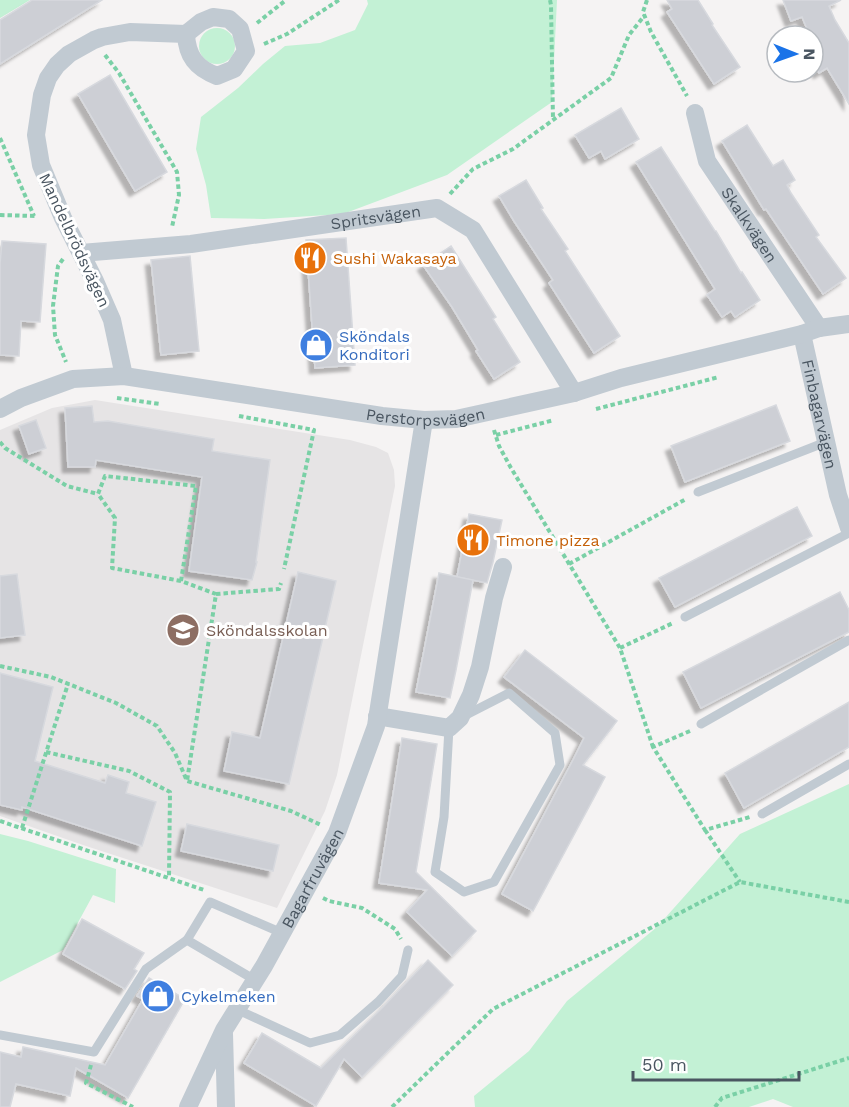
<svg xmlns="http://www.w3.org/2000/svg" width="849" height="1107" font-family="'Work Sans',sans-serif">
  <defs>
    <filter id="shadow"><feDropShadow dx="-5.5" dy="5.5" stdDeviation="1.5" flood-color="#0004"/></filter>
  </defs>
  <rect width="100%" height="100%" fill="#f5f3f3"/>
  <polygon fill="#e6e4e5" points="95,400 350,440 376,447 388,453 394,470 395,486 337,775 325,811 277,908 83,845 0,816 0,430 52,408"/>
  <g fill="#c3f1d5">
    <polygon points="0,0 30,0 0,18"/>
    <polygon points="367,0 557,0 552,102 447,175 343,214 264,219 211,218 206,185 196,149 201,117 238,88 263,64 285,46 320,43 355,30 368,4"/>
    <circle cx="217" cy="46" r="18"/>
    <polygon points="849,784 849,1107 793,1107 773,1099 749,1107 475,1107 474,1096 529,1051 567,1001 657,927 740,834"/>
    <polygon points="0,834 28,841 116,869 115,903 93,895 63,950 0,982"/>
  </g>
  <g fill="#cdcfd5" stroke="#d7d9de" stroke-width="1.5" filter="url(#shadow)">
    <polygon points="32,0 102,0 0,64 0,20"/>
    <polygon points="667,0 698,0 713,24 712,25 740,67 714,84 667,12 672,9"/>
    <polygon points="783,0 841,0 829,6 835,20 849,43 849,104 827,68 819,73 813,62 813,36 810,36 802,17 791,21"/>
    <polygon points="110,75 167,172 135,191 78,94"/>
    <polygon points="621,108 639,139 605,159 601,151 589,158 575,135"/>
    <polygon points="747,125 773,166 783,160 795,180 787,185 791,193 819,235 816,237 846,278 823,294 766,209 764,210 722,141"/>
    <polygon points="661,147 715,231 716,231 741,273 742,272 760,300 735,317 731,311 722,317 707,295 715,289 636,162"/>
    <polygon points="526,180 543,208 541,209 568,249 565,251 620,336 594,353 549,283 553,280 514,221 499,196"/>
    <polygon points="346,238 355,365 315,368 306,240"/>
    <polygon points="2,241 46,244 40,322 21,321 19,356 0,355 0,264"/>
    <polygon points="451,246 496,317 493,319 520,362 494,379 476,351 478,350 452,307 423,265"/>
    <polygon points="190,256 199,351 161,355 151,260"/>
    <polygon points="776,405 790,441 685,482 671,446"/>
    <polygon points="92,406 94,422 108,421 214,439 212,451 270,460 256,562 257,562 252,580 189,571 202,477 96,460 95,467 68,467 65,408"/>
    <polygon points="36,420 46,448 29,454 19,426"/>
    <polygon points="797,507 812,536 675,607 659,578"/>
    <polygon points="469,514 502,520 493,562 487,583 457,577"/>
    <polygon points="298,572 336,581 289,784 224,771 232,732 260,738"/>
    <polygon points="439,573 473,580 456,670 450,698 416,692"/>
    <polygon points="17,574 25,635 0,638 0,576"/>
    <polygon points="840,592 849,610 849,632 701,708 683,672"/>
    <polygon points="525,650 617,721 583,765 605,777 533,911 502,894 573,760 584,738 504,677"/>
    <polygon points="0,673 53,687 35,761 105,783 108,775 129,782 126,793 156,802 142,846 22,807 22,810 0,805"/>
    <polygon points="849,702 849,747 744,808 725,773"/>
    <polygon points="402,738 437,744 416,872 476,931 452,956 407,912 427,890 379,883"/>
    <polygon points="187,824 279,845 273,871 181,851"/>
    <polygon points="82,919 144,953 134,969 137,971 125,989 63,954"/>
    <polygon points="428,960 453,985 362,1077 344,1059 316,1106 244,1063 262,1033 321,1068 383,1007"/>
    <polygon points="149,978 185,999 128,1098 76,1068 70,1096 16,1084 10,1107 0,1107 0,1052 21,1057 23,1047 105,1065 143,999 137,996"/>
  </g>
  <g fill="none" stroke-linecap="round" stroke-linejoin="round">
    <g stroke="#7ad0a6" stroke-width="4" stroke-dasharray="4.5 3" stroke-linecap="butt">
      <polyline points="550,0 551,5 553,120"/>
      <polyline points="647,0 643,12 651,32 687,96"/>
      <polyline points="257,23 286,0"/>
      <polyline points="264,44 287,34 339,0"/>
      <polyline points="105,55 119,73 177,172 179,195 172,227"/>
      <polyline points="0,138 34,216"/>
      <polyline points="450,194 473,169 513,149 611,78 629,35 645,15"/>
      <polyline points="0,215 35,216"/>
      <polyline points="63,259 58,266 53,306 55,335 66,362"/>
      <polyline points="117,398 160,404"/>
      <polyline points="596,409 719,377"/>
      <polyline points="239,416 314,430 284,569"/>
      <polyline points="494,430 499,446 511,468 620,648 653,747"/>
      <polyline points="496,435 554,420"/>
      <polyline points="0,442 5,448 67,486 98,494"/>
      <polyline points="569,564 686,499"/>
      <polyline points="181,581 112,568 115,518 98,494 105,476 196,486 181,581 216,594 187,781"/>
      <polyline points="216,594 279,589 281,583"/>
      <polyline points="620,648 673,623"/>
      <polyline points="0,666 51,677 116,703 157,726 175,753 187,781 291,811 321,825"/>
      <polyline points="690,731 653,747 705,830 750,817"/>
      <polyline points="46,752 129,771 170,792 169,878"/>
      <polyline points="0,821 204,890"/>
      <polyline points="22,828 68,684"/>
      <polyline points="705,830 740,882"/>
      <polyline points="323,898 329,901 362,908 395,929 401,939"/>
      <polyline points="91,1065 86,1083 133,1107"/>
      <polyline points="392,1107 493,1009 740,882 849,902"/>
      <polyline points="715,1107 722,1098 849,1058"/>
    </g>
    <g stroke="#c1cad2" stroke-width="9">
      <polyline points="698,492 826,442"/>
      <polyline points="685,617 849,533"/>
      <polyline points="701,724 849,640"/>
      <polyline points="449,728 444,817 435,872 464,892 494,882 560,765 555,733 509,693 464,716"/>
      <polyline points="762,814 849,764"/>
      <polyline points="255,980 187,940 210,902 282,933"/>
      <polyline points="236,1009 310,1043 340,1035 378,1002 402,976 408,950"/>
      <polyline points="0,1035 94,1052 146,969 187,940"/>
    </g>
    <g stroke="#c1cad2" stroke-width="18">
      <path id="s1" d="M695 113 707 161 819 328"/>
      <path id="s2" d="M81 253 191 244 437 208 473 230 574 393"/>
      <path id="s3" d="M802 334 838 495 849 528"/>
      <path d="M124 376 112 320 95 281 63 218 41 165 36 135 42 95 48 78 57 65 69 54 94 40 102 37 130 32 186 34C187 56 196 68 217 76L234 69 246 51 240 29 229 19 213 17 201 22 186 34"/>
      <path id="s4" d="M0 409 21 398 73 379 124 376 382 416 424 420 456 419 574 393 621 378 802 334 819 328 849 324"/>
      <polyline points="377,716 449,728 460,718 471,695 480,667 494,598 503,567"/>
      <polyline points="224,1034 226,1107"/>
      <path id="s5" d="M188 1107 224 1030 264 966 337 833 376 726 424 420"/>
    </g>
  </g>
  <defs>
    <g id="restaurant-disc" transform="scale(1.725)"><circle r="9.5" fill="#e8710a" stroke="#fff"/><path d="M-5-6h1v4h1v-4h1v4h1v-4h1v5L-1.5 .5V6h-2V.5L-5-1ZM5-6V6H3V1.5H1.5Q1.5-4 5-6Z" fill="#fff"/></g>
    <g id="shop-disc" transform="scale(1.725)"><circle r="9.5" fill="#3f7fe0" stroke="#fff"/><path d="M-5-2.5h2.3a2.7 3.5 0 0 1 5.4 0H5L5.5 6h-11ZM-1.5-2.5h3a1.5 2.3 0 0 0-3 0Z" fill="#fff"/></g>
    <g id="school-disc" transform="scale(1.725)"><circle r="9.5" fill="#8d6e63" stroke="#fff"/><path d="M0-5L7-2L0 1L-7-2ZM-4 1L0 2.5L4 1V4Q0 6-4 4Z" fill="#fff"/></g>
  </defs>
  <g fill-rule="evenodd">
    <use href="#restaurant-disc" x="310" y="258"/>
    <use href="#shop-disc" x="316" y="345"/>
    <use href="#restaurant-disc" x="473" y="540"/>
    <use href="#school-disc" x="183" y="630"/>
    <use href="#shop-disc" x="158" y="996"/>
  </g>
  <g text-anchor="middle" stroke-width="6" stroke-linejoin="round" paint-order="stroke">
    <g font-size="16" fill="#4a5661" stroke="#fff">
      <text dy="6" stroke="none"><textPath href="#s2" startOffset="297">Spritsvägen</textPath></text>
      <text dy="6" stroke="none"><textPath href="#s1" startOffset="126">Skalkvägen</textPath></text>
      <text transform="translate(75 240) rotate(65)" y="6">Mandelbrödsvägen</text>
      <text dy="6" stroke="none"><textPath href="#s4" startOffset="435">Perstorpsvägen</textPath></text>
      <text dy="6" stroke="none"><textPath href="#s3" startOffset="82">Finbagarvägen</textPath></text>
      <text dy="6" stroke="none"><textPath href="#s5" startOffset="261">Bagarfruvägen</textPath></text>
    </g>
    <g font-size="16" fill="#c56008" stroke="#fff" text-anchor="start">
      <text x="333" y="264">Sushi Wakasaya</text>
      <text x="496" y="546">Timone pizza</text>
    </g>
    <g font-size="16" fill="#366cbe" stroke="#fff" text-anchor="start">
      <text x="339" y="342">Sköndals<tspan x="339" dy="18">Konditori</tspan></text>
      <text x="181" y="1002">Cykelmeken</text>
    </g>
    <g font-size="16" fill="#785e54" stroke="#fff" text-anchor="start">
      <text x="206" y="636">Sköndalsskolan</text>
    </g>
  </g>
  <g transform="translate(795 54) rotate(91)"><circle r="28" fill="#ffffff" stroke="#b7bbc0" stroke-width="1.5"/>
  <path d="M0-4.5L10 22L0 15L-10 22Z" fill="#1a73e8"/>
  <text y="-9" font-size="16" font-weight="bold" text-anchor="middle" fill="#4a5661">N</text>
  </g>
  <path d="M633 1071v9h166v-9" fill="none" stroke="#4a5661" stroke-width="3"/>
  <text x="642" y="1071" font-size="18" fill="#4a5661" stroke="#ffffff" stroke-width="4.5" paint-order="stroke">50 m</text>
</svg>
